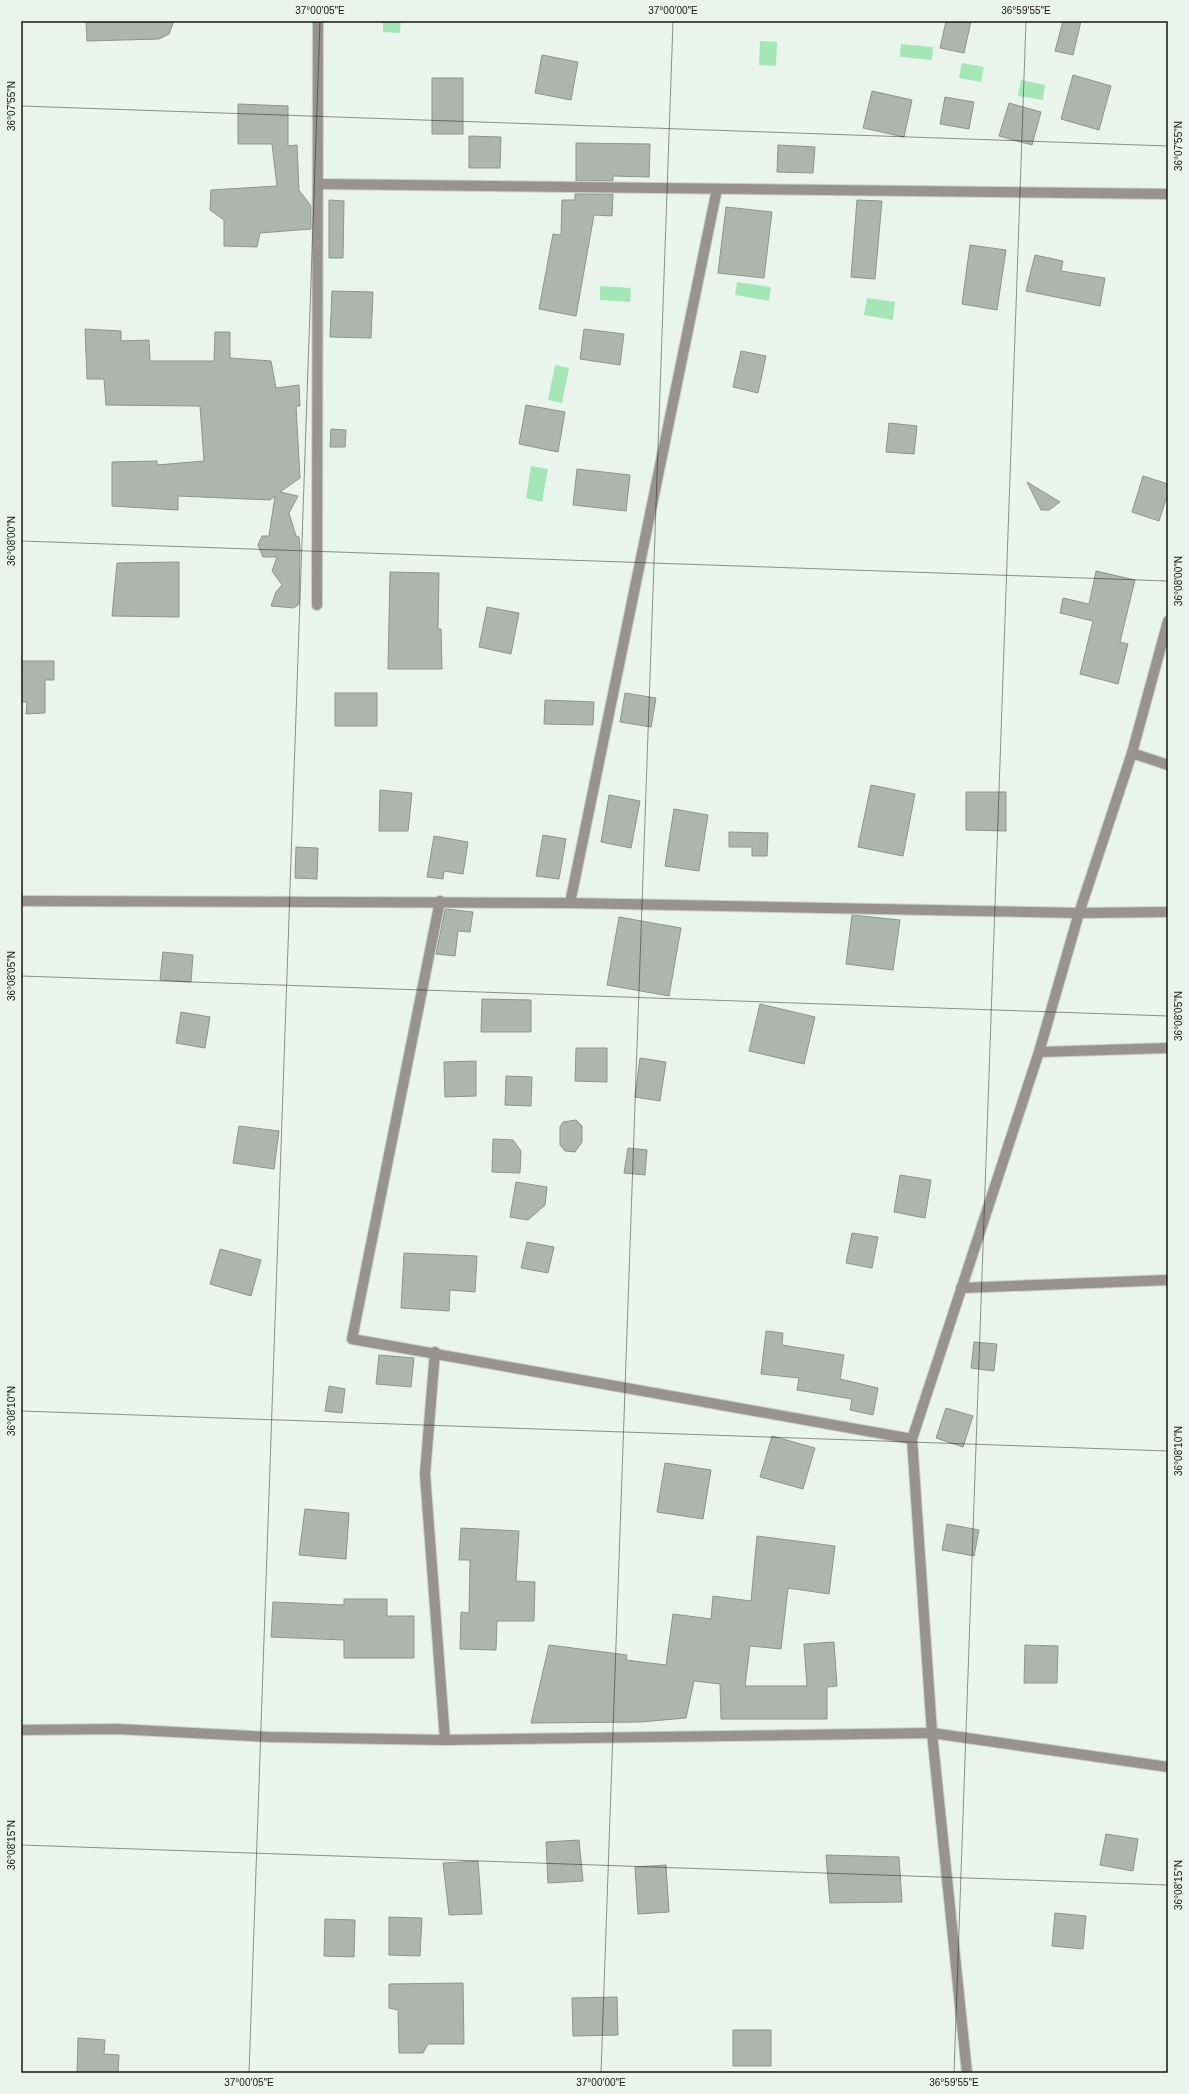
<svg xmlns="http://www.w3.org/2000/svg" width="1189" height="2094" font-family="Helvetica,sans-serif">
  <rect width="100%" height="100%" fill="#e9f4ec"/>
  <g fill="#a5e6b7">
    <polygon points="383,21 401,21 400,33 383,32"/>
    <polygon points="760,41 777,42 776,66 759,65"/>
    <polygon points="901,44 933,47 932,60 900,57"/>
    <polygon points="962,63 984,67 981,82 959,78"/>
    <polygon points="1021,80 1045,85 1043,100 1018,96"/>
    <polygon points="737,282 771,287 769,301 735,295"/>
    <polygon points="600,286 631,288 630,302 600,300"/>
    <polygon points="867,298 895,302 893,320 864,315"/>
    <polygon points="555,365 569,368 562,403 548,400"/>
    <polygon points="531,466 548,469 542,502 526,498"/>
  </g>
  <g fill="#acb6ae" stroke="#8b958e">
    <polygon points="86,21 174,21 169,34 159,39 87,41"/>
    <polygon points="946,21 971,21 964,53 940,48"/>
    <polygon points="1063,21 1081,21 1073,55 1055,51"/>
    <polygon points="542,55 578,62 571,100 535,93"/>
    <polygon points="1073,75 1111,86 1099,130 1061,119"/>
    <rect x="432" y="78" width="31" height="56"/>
    <polygon points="872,91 912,100 904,137 863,128"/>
    <polygon points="945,97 974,102 969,129 940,124"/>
    <polygon points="1009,103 1041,112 1032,145 999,136"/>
    <polygon points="238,104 288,106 288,146 297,145 299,190 311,206 311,229 260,233 257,247 224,246 224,220 210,210 211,190 277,186 272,144 238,144"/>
    <polygon points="469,136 501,137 500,168 469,168"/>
    <polygon points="576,143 650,144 649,177 613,176 613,181 576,181"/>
    <polygon points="778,145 815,147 813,173 777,172"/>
    <polygon points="575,194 613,194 612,216 594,215 576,316 539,309 553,234 561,235 562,200 575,200"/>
    <polygon points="329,200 344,201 343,258 329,258"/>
    <polygon points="857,200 882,201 875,279 851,277"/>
    <polygon points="726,207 772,212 764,278 718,273"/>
    <polygon points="970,245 1006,250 997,310 962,304"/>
    <polygon points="1035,255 1063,261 1061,271 1105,278 1100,306 1026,291"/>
    <polygon points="332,291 373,292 371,338 330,337"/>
    <polygon points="85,329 121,331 121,341 149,340 150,361 214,361 215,332 230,332 230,358 271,361 276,388 299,385 300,406 296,406 300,478 280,492 298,496 289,513 296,536 299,537 300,549 299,604 294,608 271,606 276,592 282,585 272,571 277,557 263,557 258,545 262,536 269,536 275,496 270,500 178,496 178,510 112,506 112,462 157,461 157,465 204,461 200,406 106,405 104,379 87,379"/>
    <polygon points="584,329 624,334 620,365 580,359"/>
    <polygon points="741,351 766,356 758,393 733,387"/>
    <polygon points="526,405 565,412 558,452 519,444"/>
    <polygon points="889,423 917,426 914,454 886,452"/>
    <polygon points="331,429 346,430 345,447 330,447"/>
    <polygon points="577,469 630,475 626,511 573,505"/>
    <polygon points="1143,476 1168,484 1168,493 1159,521 1132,512"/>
    <polygon points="1027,482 1060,502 1049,510 1041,510"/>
    <polygon points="179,562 179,617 112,616 117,563"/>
    <polygon points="1096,571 1135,580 1120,642 1128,644 1118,684 1080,674 1093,621 1060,613 1063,598 1089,604"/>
    <polygon points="390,572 439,573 438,629 441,629 442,669 388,669"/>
    <polygon points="487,607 519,613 511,654 479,647"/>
    <polygon points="22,661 54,661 54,680 45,680 45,713 26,714 27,702 21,702"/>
    <rect x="335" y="693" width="42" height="33"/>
    <polygon points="625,693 656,698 651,727 620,722"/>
    <polygon points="545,700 594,702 593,725 544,724"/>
    <polygon points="871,785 915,794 903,856 858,847"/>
    <polygon points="380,790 412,793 408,831 379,831"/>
    <polygon points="966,792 1006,792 1006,831 966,830"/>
    <polygon points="609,795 640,801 631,848 601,842"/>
    <polygon points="674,809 708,815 699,871 665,866"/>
    <polygon points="729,832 768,833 767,856 752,856 752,847 729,847"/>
    <polygon points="543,835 566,839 559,879 536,876"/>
    <polygon points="434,836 468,842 463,874 444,871 443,879 427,877"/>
    <polygon points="296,847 318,848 317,879 295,878"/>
    <polygon points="445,909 473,912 470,932 458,931 455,956 436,954"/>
    <polygon points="852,915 900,920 893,970 846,964"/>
    <polygon points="619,917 681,928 669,996 607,985"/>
    <polygon points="163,952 193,955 191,982 160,980"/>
    <polygon points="482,999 531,1000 531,1032 481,1032"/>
    <polygon points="760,1004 815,1017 804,1064 749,1051"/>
    <polygon points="181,1012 210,1017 205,1048 176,1043"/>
    <polygon points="576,1048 607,1048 607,1082 575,1081"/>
    <polygon points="640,1058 666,1062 660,1101 635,1097"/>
    <polygon points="476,1061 476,1096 445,1097 444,1062"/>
    <polygon points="506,1076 532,1077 531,1106 505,1105"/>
    <polygon points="576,1120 582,1126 582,1142 575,1152 565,1151 560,1145 560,1127 563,1122"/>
    <polygon points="239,1126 279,1131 274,1169 233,1163"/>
    <polygon points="493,1139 513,1140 521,1151 520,1173 492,1172"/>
    <polygon points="628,1148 647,1150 645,1175 624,1173"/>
    <polygon points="900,1175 931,1180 925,1218 894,1212"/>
    <polygon points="516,1182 547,1187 545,1205 528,1220 510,1217"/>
    <polygon points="852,1233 878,1237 872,1268 846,1263"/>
    <polygon points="527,1242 554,1247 548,1273 521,1268"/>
    <polygon points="220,1249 261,1260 251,1296 210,1284"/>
    <polygon points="404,1253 477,1256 475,1292 450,1290 449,1311 401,1308"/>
    <polygon points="766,1331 783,1333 782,1345 844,1355 840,1379 878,1388 873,1415 850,1410 852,1399 797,1390 799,1378 761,1374"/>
    <polygon points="974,1342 997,1344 994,1371 971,1368"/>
    <polygon points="379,1355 414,1358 411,1387 376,1384"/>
    <polygon points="329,1386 345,1389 342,1413 325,1411"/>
    <polygon points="946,1408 973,1416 963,1447 936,1438"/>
    <polygon points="772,1436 815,1448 803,1489 760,1477"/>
    <polygon points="665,1463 711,1470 703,1519 657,1512"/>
    <polygon points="305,1509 349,1513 346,1559 299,1555"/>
    <polygon points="947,1524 979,1530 974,1556 942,1550"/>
    <polygon points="461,1528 519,1531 516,1581 535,1582 534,1621 497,1621 496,1650 460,1649 461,1612 469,1613 470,1560 459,1560"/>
    <polygon points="757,1536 835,1546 829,1594 788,1588 781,1649 750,1646 745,1686 807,1686 804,1644 834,1642 837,1686 827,1687 827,1719 721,1719 720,1684 694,1681 686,1718 640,1722 531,1723 549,1645 627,1655 626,1660 666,1665 673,1614 711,1619 713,1596 751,1601"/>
    <polygon points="344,1599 387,1599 387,1616 414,1616 414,1658 344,1658 344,1640 271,1637 273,1602 344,1605"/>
    <polygon points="1025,1645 1058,1646 1057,1683 1024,1683"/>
    <polygon points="1106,1834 1138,1839 1133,1871 1100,1865"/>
    <polygon points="579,1840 583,1881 548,1883 546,1842"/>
    <polygon points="826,1855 899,1857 902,1902 830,1903"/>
    <polygon points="478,1861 482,1914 449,1915 443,1863"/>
    <polygon points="666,1865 669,1912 638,1914 635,1867"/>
    <polygon points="1055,1913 1086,1916 1083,1949 1052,1946"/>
    <polygon points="389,1917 422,1918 420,1956 389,1955"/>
    <polygon points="325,1919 355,1920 354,1957 324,1956"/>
    <polygon points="463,1983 464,2044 428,2044 423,2053 399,2053 398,2010 389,2008 389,1984"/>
    <polygon points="617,1997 618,2035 573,2036 572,1998"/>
    <rect x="733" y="2030" width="38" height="36"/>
    <polygon points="78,2038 105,2040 104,2054 119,2055 118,2073 77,2073"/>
  </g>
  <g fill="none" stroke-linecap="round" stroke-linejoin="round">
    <g stroke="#c7d0c9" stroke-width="12">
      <g id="minor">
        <polyline points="319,184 1168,194"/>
        <polyline points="317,605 318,21"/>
        <polyline points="1132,753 1168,765"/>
        <polyline points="21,901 570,903 1079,913 1168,912"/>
        <polyline points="440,901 352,1339 912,1439"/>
        <polyline points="570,903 717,189"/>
        <polyline points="1039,1052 1168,1048"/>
        <polyline points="961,1288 1168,1280"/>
        <polyline points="435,1352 425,1474 445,1740"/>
        <polyline points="21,1730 117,1729 270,1737 445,1740 932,1733 1168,1767"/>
        <polyline points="967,2073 932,1733 912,1439 1039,1052 1079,913 1132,753 1168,621"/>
      </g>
    </g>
    <use href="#minor" stroke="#989292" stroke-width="10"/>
  </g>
  <path fill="none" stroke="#121512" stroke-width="1" stroke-opacity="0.45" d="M21 106 1168 146M21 541 1168 581M21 976 1168 1016M21 1411 1168 1451M21 1845 1168 1885M249 2073 320 21M601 2073 673 21M954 2073 1026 21"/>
  <rect width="1189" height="2094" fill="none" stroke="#e9f4ec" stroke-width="44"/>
  <rect x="22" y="22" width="1145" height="2050" fill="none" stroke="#121512" stroke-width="1.5"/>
  <g font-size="10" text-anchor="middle" fill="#121512">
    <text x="320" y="14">37°00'05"E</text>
    <text x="673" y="14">37°00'00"E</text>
    <text x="1026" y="14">36°59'55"E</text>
    <text transform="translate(11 106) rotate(-90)" y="4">36°07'55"N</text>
    <text transform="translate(1178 146) rotate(-90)" y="4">36°07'55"N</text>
    <text transform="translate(11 541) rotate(-90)" y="4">36°08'00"N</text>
    <text transform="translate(1178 581) rotate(-90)" y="4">36°08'00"N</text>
    <text transform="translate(11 976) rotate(-90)" y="4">36°08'05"N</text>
    <text transform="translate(1178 1016) rotate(-90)" y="4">36°08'05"N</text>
    <text transform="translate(11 1411) rotate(-90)" y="4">36°08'10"N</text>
    <text transform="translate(1178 1451) rotate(-90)" y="4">36°08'10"N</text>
    <text transform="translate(11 1845) rotate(-90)" y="4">36°08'15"N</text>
    <text transform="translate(1178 1885) rotate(-90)" y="4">36°08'15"N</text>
    <text x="249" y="2086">37°00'05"E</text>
    <text x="601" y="2086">37°00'00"E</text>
    <text x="954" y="2086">36°59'55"E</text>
  </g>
</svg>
